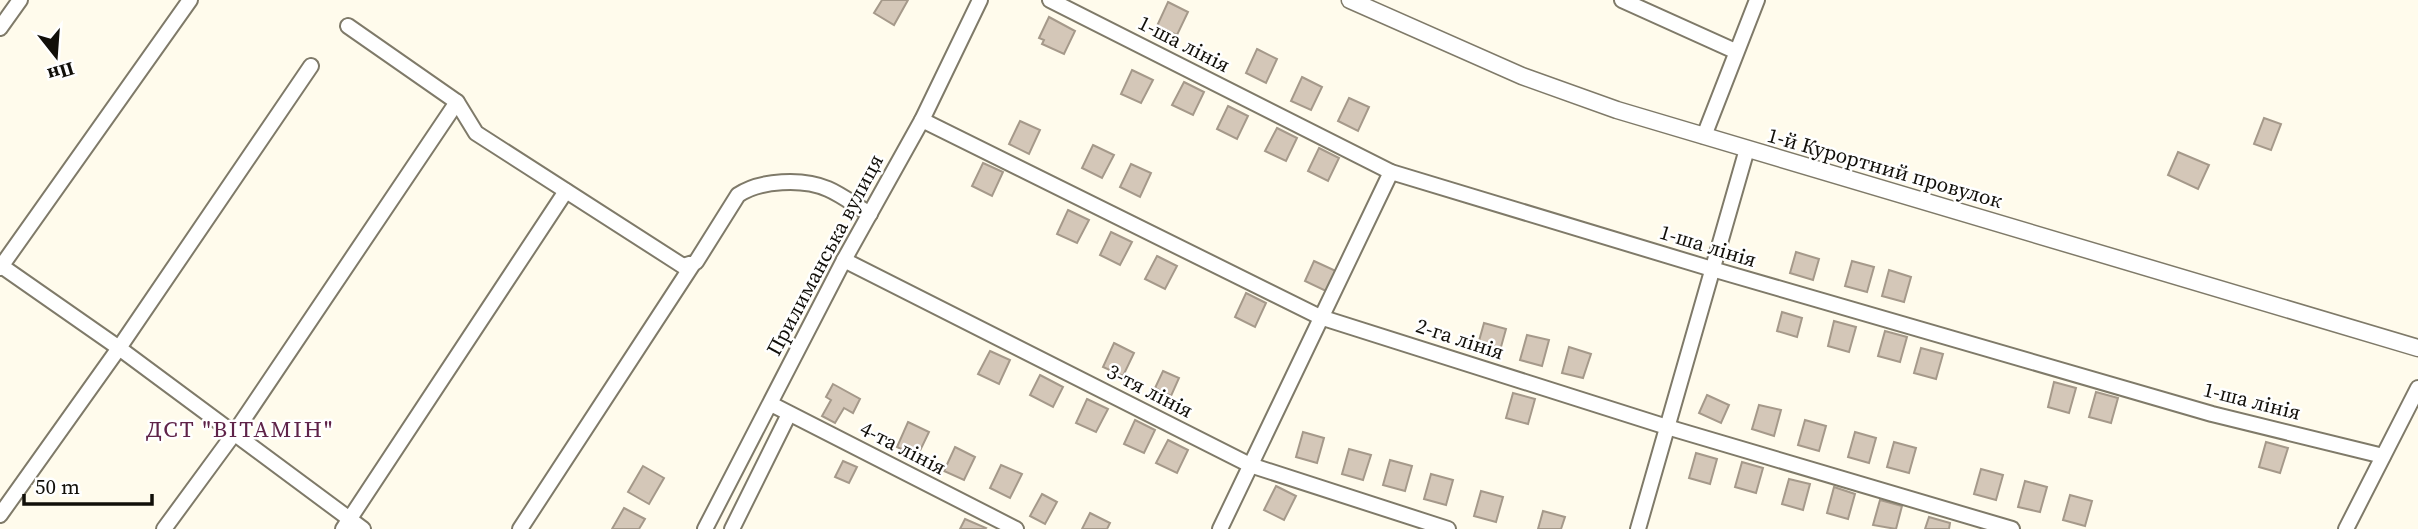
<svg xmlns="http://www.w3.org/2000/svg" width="2418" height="529" font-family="'Source Serif 4',serif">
  <rect width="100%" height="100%" fill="#fffbec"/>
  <g fill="#d4c7b8" stroke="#a5998a" stroke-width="2">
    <polygon points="882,0 908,0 894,25 874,13"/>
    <polygon points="1168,2 1188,12 1177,35 1157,26"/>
    <polygon points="1049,17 1075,31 1064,54 1042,44 1044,40 1039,38"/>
    <polygon points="1257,49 1277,59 1266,83 1246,73"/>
    <polygon points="1132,70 1153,80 1141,103 1121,94"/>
    <polygon points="1302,77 1322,87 1311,110 1291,101"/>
    <polygon points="1184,82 1204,92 1193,115 1172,105"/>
    <polygon points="1349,98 1369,107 1358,131 1338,121"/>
    <polygon points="1228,106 1248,116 1237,139 1217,129"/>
    <polygon points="2264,118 2281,124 2271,150 2254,144"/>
    <polygon points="1020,121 1040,130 1029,154 1009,144"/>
    <polygon points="1277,128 1297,138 1286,161 1265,151"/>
    <polygon points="1093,145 1114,155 1102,178 1082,168"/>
    <polygon points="1319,148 1339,158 1328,181 1308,171"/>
    <polygon points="2178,152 2209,165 2198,189 2168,175"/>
    <polygon points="983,163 1003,172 992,196 972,186"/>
    <polygon points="1131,164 1151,173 1140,197 1120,187"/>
    <polygon points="1068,210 1089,220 1077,243 1057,234"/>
    <polygon points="1111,232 1132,242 1120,265 1100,255"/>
    <polygon points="1796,252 1819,259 1813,280 1790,273"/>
    <polygon points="1157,256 1177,266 1165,289 1145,279"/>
    <polygon points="1314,261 1338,272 1328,292 1305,281"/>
    <polygon points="1852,261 1874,267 1867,292 1845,286"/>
    <polygon points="1889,270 1911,277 1904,302 1882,296"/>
    <polygon points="1246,293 1266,303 1255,327 1235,317"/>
    <polygon points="1782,312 1802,318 1797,337 1777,331"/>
    <polygon points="1834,321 1856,327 1849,352 1828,346"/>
    <polygon points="1484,323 1506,329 1499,354 1477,348"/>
    <polygon points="1885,331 1907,337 1900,362 1878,356"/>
    <polygon points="1527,335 1549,340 1542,366 1520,360"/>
    <polygon points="1114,343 1134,353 1123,376 1103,367"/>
    <polygon points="1569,347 1591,354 1583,378 1562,373"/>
    <polygon points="1921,348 1943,354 1936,379 1914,373"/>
    <polygon points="990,351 1010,360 999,384 978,374"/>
    <polygon points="1163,371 1179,378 1171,396 1155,388"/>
    <polygon points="1040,375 1063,387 1053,407 1030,395"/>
    <polygon points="2054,382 2076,388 2069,413 2048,407"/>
    <polygon points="833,384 860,399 853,413 844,408 835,423 822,416 831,400 826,397"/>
    <polygon points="2096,392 2118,398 2111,423 2089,417"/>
    <polygon points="1513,393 1535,399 1528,424 1506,418"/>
    <polygon points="1707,395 1729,405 1721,423 1699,413"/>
    <polygon points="1087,399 1108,409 1096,432 1076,423"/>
    <polygon points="1759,405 1781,410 1774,436 1752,429"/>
    <polygon points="1135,420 1155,430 1144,453 1124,444"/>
    <polygon points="1805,420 1826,426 1819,451 1798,445"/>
    <polygon points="908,422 929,432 917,457 897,447"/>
    <polygon points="1303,432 1324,438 1317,463 1296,457"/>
    <polygon points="1855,432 1876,438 1869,463 1848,457"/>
    <polygon points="1168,440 1188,450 1177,473 1156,463"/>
    <polygon points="1894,442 1916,448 1909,473 1887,467"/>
    <polygon points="2266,442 2288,448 2280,473 2259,467"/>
    <polygon points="955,447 975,457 964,480 944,471"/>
    <polygon points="1349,449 1371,455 1363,480 1342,474"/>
    <polygon points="1696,453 1717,459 1710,484 1689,478"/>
    <polygon points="1390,460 1412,466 1405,491 1383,485"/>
    <polygon points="843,461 857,467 849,483 835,477"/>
    <polygon points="1742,462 1763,468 1756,493 1735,487"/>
    <polygon points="1001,465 1022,474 1010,498 990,488"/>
    <polygon points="643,466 664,478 649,504 628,492"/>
    <polygon points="1981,469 2003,475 1996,500 1974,494"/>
    <polygon points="1431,474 1453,480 1446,505 1424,499"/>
    <polygon points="1789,479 1810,484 1803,510 1782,504"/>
    <polygon points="2025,481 2047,487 2040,512 2018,507"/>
    <polygon points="1276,486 1296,496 1284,520 1264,510"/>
    <polygon points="1834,487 1855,494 1848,519 1827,513"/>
    <polygon points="1481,491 1503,497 1496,522 1474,516"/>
    <polygon points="1042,494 1057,502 1045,524 1030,516"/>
    <polygon points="2070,495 2092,501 2085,526 2063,520"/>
    <polygon points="1880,500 1902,506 1896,529 1873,525"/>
    <polygon points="624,508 645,519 639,529 612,529"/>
    <polygon points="1543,511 1565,517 1561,529 1538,529"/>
    <polygon points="1090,513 1110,523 1107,529 1082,529"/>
    <polygon points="1929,517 1950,523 1949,529 1925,529"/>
    <polygon points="965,519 986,528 985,529 960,529"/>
  </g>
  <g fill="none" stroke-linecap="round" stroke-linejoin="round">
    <g stroke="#7f7a69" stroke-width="18">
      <g id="minor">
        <polyline points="1050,0 1391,172 1712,269 2212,414 2383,456"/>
        <polyline points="1622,0 1735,51"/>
        <path d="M348 26 457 102 476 133 683 266 696 262 738 195C760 180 803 178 828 189 842 195 856 206 870 214"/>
        <polyline points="0,28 20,0"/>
        <polyline points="922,120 1320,317 1667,427 2012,529"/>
        <polyline points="1704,136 1757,0"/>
        <polyline points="844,260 1250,465 1448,529"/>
        <polyline points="0,265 119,348 363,529"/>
        <polyline points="0,268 190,0"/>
        <polyline points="771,404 1016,529"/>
        <polyline points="0,515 119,348 311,66"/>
        <polyline points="164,529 233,435 457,102"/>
        <polyline points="343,529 566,191"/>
        <polyline points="520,529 693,264"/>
        <polyline points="705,529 844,260 922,120 980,0"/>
        <polyline points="732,529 789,414"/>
        <polyline points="1220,529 1391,172"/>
        <polyline points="1638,529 1747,149"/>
        <polyline points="2346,529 2418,388"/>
      </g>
    </g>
    <g stroke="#7f7a69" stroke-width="19">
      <polyline id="tertiary" points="1350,0 1522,76 1617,110 2418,348"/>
    </g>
    <use href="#minor" stroke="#fff" stroke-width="14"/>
    <use href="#tertiary" stroke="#fff" stroke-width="16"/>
  </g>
  <g text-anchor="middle" stroke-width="5" stroke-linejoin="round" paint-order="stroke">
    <g font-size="21" fill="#110f09" stroke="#fff">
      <text transform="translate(1184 44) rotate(27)" y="7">1-ша лінія</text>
      <text transform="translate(1885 168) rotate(16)" y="7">1-й Курортний провулок</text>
      <text transform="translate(1708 246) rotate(17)" y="7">1-ша лінія</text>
      <text transform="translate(825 255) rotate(-62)" y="7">Прилиманська вулиця</text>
      <text transform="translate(1460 339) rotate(18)" y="7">2-га лінія</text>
      <text transform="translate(1150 391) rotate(27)" y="7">3-тя лінія</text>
      <text transform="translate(2252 401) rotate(14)" y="7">1-ша лінія</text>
      <text transform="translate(903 448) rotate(27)" y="7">4-та лінія</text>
    </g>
    <g font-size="23" letter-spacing="2" fill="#5f2349" stroke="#fff">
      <text x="240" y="437">ДСТ "ВІТАМІН"</text>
    </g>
  </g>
  <g transform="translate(56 56) rotate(163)" stroke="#ffffff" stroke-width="5" paint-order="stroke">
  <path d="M0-5L12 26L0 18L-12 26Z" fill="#110f09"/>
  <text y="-10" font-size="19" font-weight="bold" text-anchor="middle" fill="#110f09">Пн</text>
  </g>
  <path d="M24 494v10h128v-10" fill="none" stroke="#110f09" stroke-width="3.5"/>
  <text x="35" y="494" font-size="21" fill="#110f09" stroke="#ffffff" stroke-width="5" paint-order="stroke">50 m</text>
</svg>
